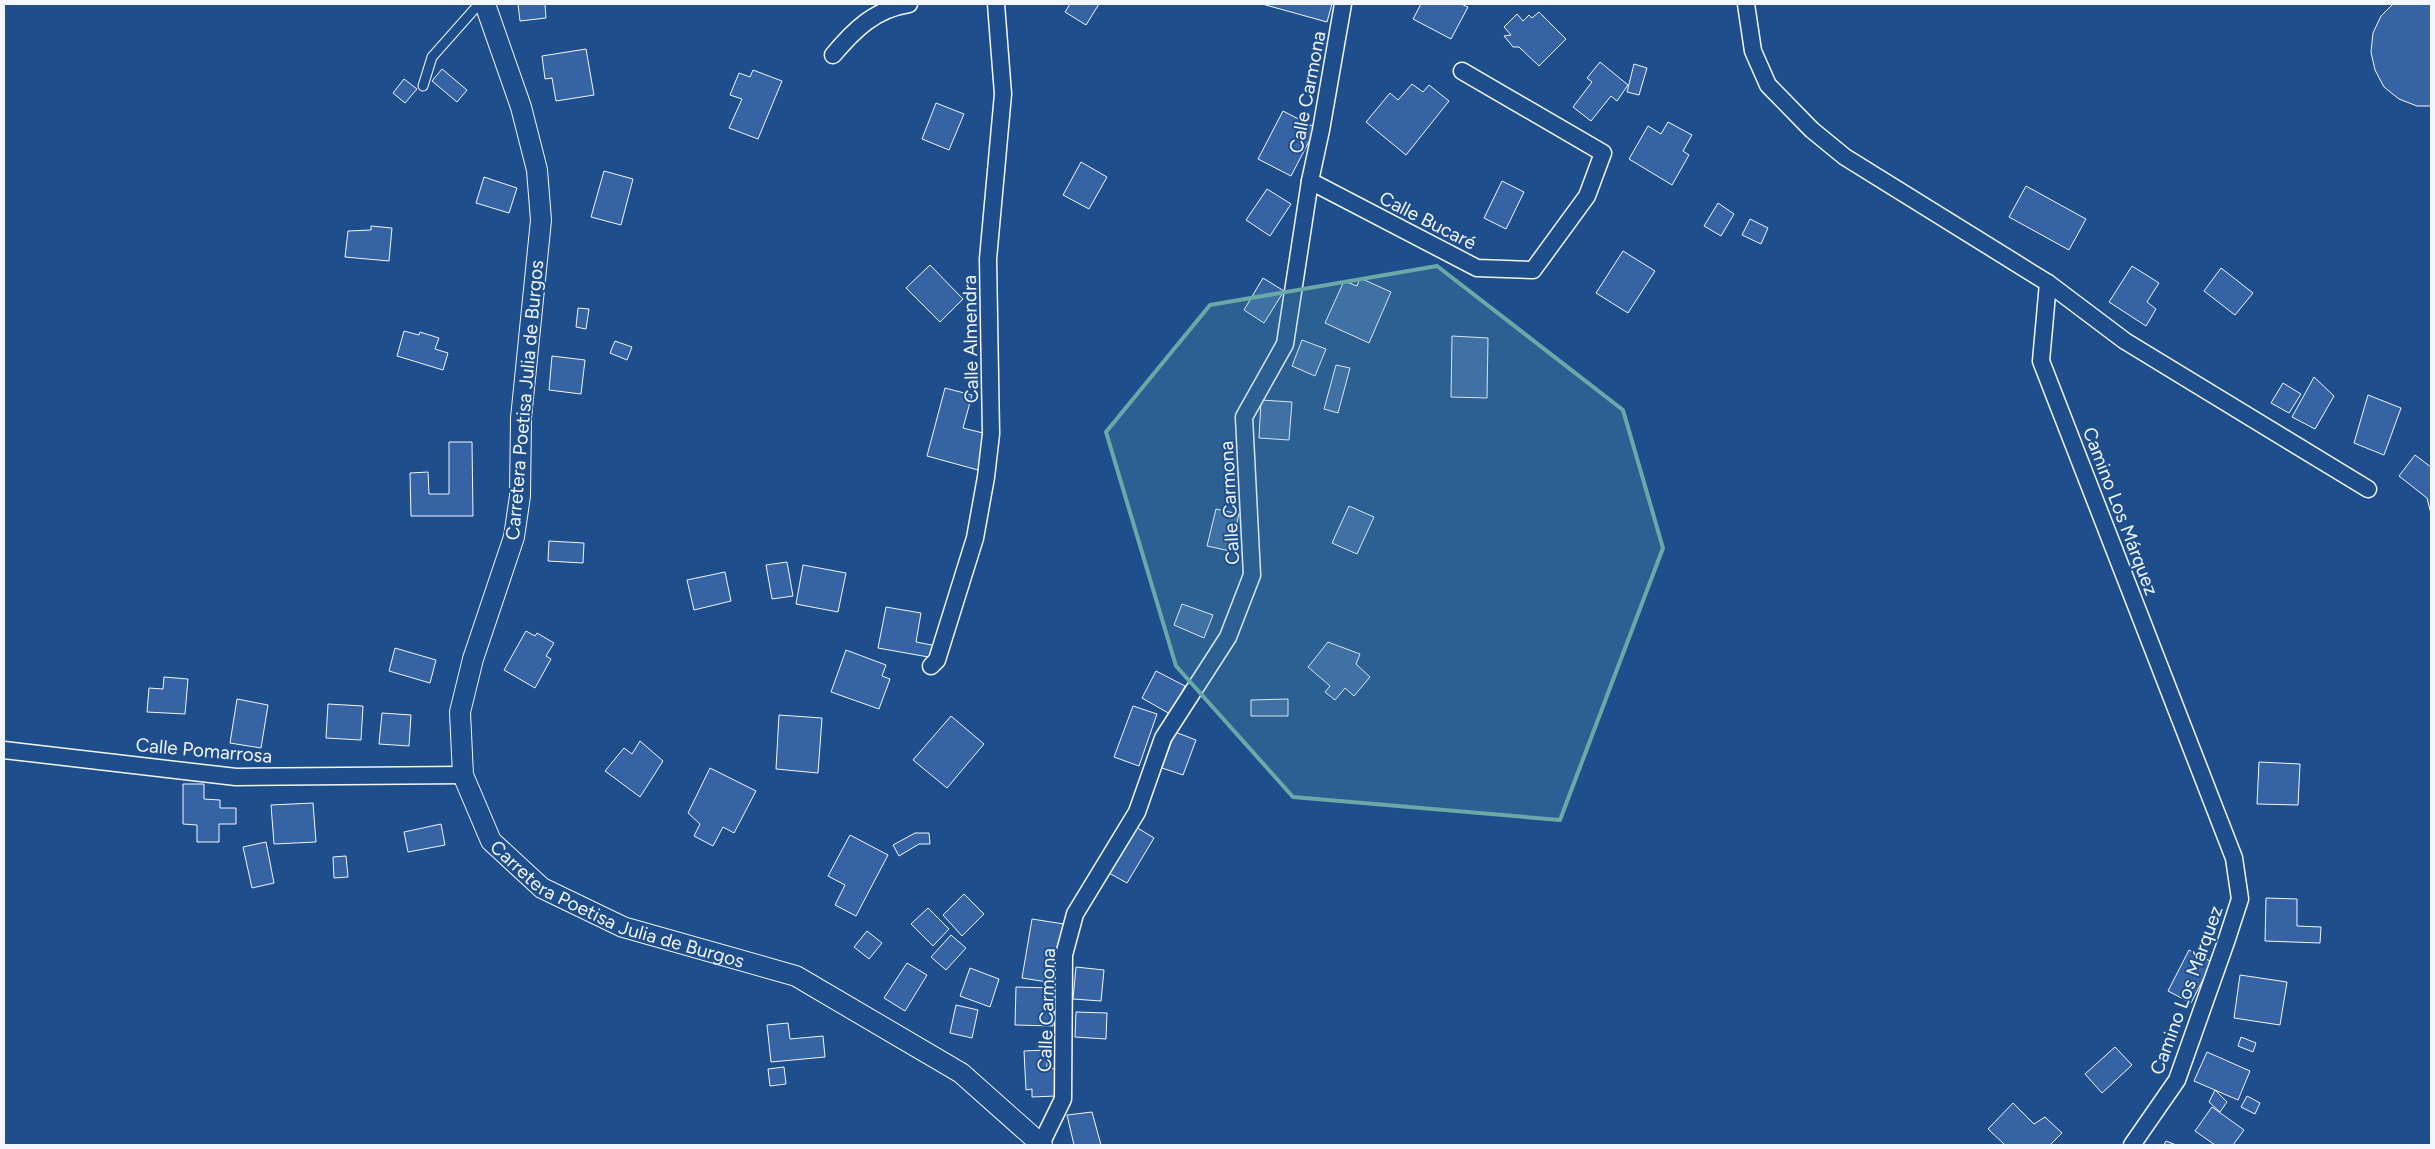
<svg xmlns="http://www.w3.org/2000/svg" width="2435" height="1149" font-family="Figtree,sans-serif">
  <rect width="100%" height="100%" fill="#1f4e8c"/>
  <g fill="#3563a3" stroke="#f2f6ff">
    <polygon points="518,4 545,4 546,18 520,21"/>
    <polygon points="1070,4 1099,4 1086,25 1065,12"/>
    <polygon points="1262,4 1332,4 1327,22"/>
    <polygon points="1421,4 1461,4 1468,7 1451,39 1413,19"/>
    <polygon points="2393,4 2431,4 2431,106 2417,106 2399,99 2384,87 2375,70 2371,52 2373,33 2381,16"/>
    <polygon points="1539,12 1566,39 1539,66 1519,47 1513,47 1504,36 1511,35 1504,27 1517,14 1523,21 1529,15 1532,18"/>
    <polygon points="586,49 594,95 556,101 552,78 545,79 542,56"/>
    <polygon points="1600,62 1628,85 1617,101 1611,96 1591,121 1573,107 1592,82 1587,78"/>
    <polygon points="1634,64 1647,68 1639,95 1627,92"/>
    <polygon points="442,69 467,90 457,102 432,81"/>
    <polygon points="753,70 782,81 758,139 729,128 742,99 730,95 739,73 750,77"/>
    <polygon points="404,79 417,89 405,103 393,93"/>
    <polygon points="1412,84 1423,92 1429,85 1449,101 1406,155 1366,122 1390,93 1398,100"/>
    <polygon points="936,103 964,114 949,150 922,139"/>
    <polygon points="1283,111 1316,128 1291,176 1258,159"/>
    <polygon points="1668,122 1692,135 1683,151 1689,155 1672,185 1629,159 1648,126 1661,134"/>
    <polygon points="1081,162 1107,177 1089,209 1063,195"/>
    <polygon points="604,171 633,179 621,225 591,217"/>
    <polygon points="484,177 517,188 509,213 476,203"/>
    <polygon points="1502,181 1524,192 1506,229 1484,218"/>
    <polygon points="2026,186 2086,219 2069,250 2009,217"/>
    <polygon points="1267,189 1291,204 1270,236 1246,220"/>
    <polygon points="1718,203 1734,214 1721,236 1704,226"/>
    <polygon points="1750,219 1768,228 1761,244 1742,235"/>
    <polygon points="371,226 392,228 389,261 345,257 348,231 371,230"/>
    <polygon points="1623,251 1655,271 1628,313 1596,293"/>
    <polygon points="930,265 963,299 940,322 906,288"/>
    <polygon points="2132,266 2159,283 2147,302 2156,309 2146,326 2109,302"/>
    <polygon points="2221,268 2253,293 2235,315 2204,291"/>
    <polygon points="1263,278 1284,291 1264,323 1244,310"/>
    <polygon points="1360,278 1391,292 1369,343 1325,323 1344,281 1357,286"/>
    <polygon points="578,308 589,309 586,329 576,327"/>
    <polygon points="404,331 419,335 420,332 439,338 435,349 448,353 443,370 397,356"/>
    <polygon points="1452,336 1488,338 1487,398 1451,397"/>
    <polygon points="1302,340 1326,349 1315,376 1292,366"/>
    <polygon points="615,341 632,347 627,360 610,353"/>
    <polygon points="552,356 585,360 581,394 549,390"/>
    <polygon points="1336,365 1350,368 1338,413 1324,409"/>
    <polygon points="2314,377 2334,396 2315,429 2292,417"/>
    <polygon points="2283,383 2301,394 2289,413 2271,403"/>
    <polygon points="945,388 972,395 963,428 987,434 978,470 927,456"/>
    <polygon points="2368,395 2401,408 2384,455 2354,443"/>
    <polygon points="1261,400 1292,402 1289,440 1259,438"/>
    <polygon points="449,442 472,442 473,516 411,516 410,473 428,472 429,494 449,494"/>
    <polygon points="2415,455 2431,467 2431,514 2427,498 2399,476"/>
    <polygon points="1349,506 1374,517 1357,554 1332,543"/>
    <polygon points="1216,509 1239,514 1230,551 1207,546"/>
    <polygon points="549,541 584,543 583,563 548,561"/>
    <polygon points="787,562 793,596 772,599 766,565"/>
    <polygon points="803,565 846,573 838,612 796,604"/>
    <polygon points="725,572 731,601 694,610 687,580"/>
    <polygon points="1182,604 1213,615 1204,638 1174,625"/>
    <polygon points="886,607 921,613 916,642 937,646 934,658 878,648"/>
    <polygon points="526,631 535,636 537,633 554,643 546,656 551,659 535,688 504,670"/>
    <polygon points="1328,642 1360,654 1356,664 1370,677 1354,696 1345,688 1335,700 1325,692 1330,686 1308,667"/>
    <polygon points="395,648 436,660 430,683 389,671"/>
    <polygon points="846,650 886,665 882,676 890,679 879,709 831,692"/>
    <polygon points="1156,671 1185,686 1170,714 1142,698"/>
    <polygon points="164,677 188,679 185,714 147,712 149,688 163,689"/>
    <polygon points="237,699 268,705 261,748 230,743"/>
    <polygon points="1288,699 1288,716 1251,716 1251,700"/>
    <polygon points="328,704 363,706 361,740 326,738"/>
    <polygon points="1133,706 1157,714 1139,766 1114,757"/>
    <polygon points="382,713 411,715 409,746 379,744"/>
    <polygon points="779,715 822,718 818,773 776,769"/>
    <polygon points="951,716 984,744 947,788 913,760"/>
    <polygon points="1175,732 1196,740 1183,775 1162,768"/>
    <polygon points="640,741 663,761 640,797 605,771 624,748 632,754"/>
    <polygon points="2259,762 2300,764 2298,805 2257,804"/>
    <polygon points="710,768 756,791 734,833 723,827 713,846 694,836 700,824 688,813"/>
    <polygon points="183,784 204,784 204,799 220,800 220,808 236,808 236,824 219,824 219,842 197,842 197,825 183,824"/>
    <polygon points="313,803 316,842 274,844 271,805"/>
    <polygon points="441,824 445,845 408,852 404,832"/>
    <polygon points="1136,827 1154,838 1127,883 1109,873"/>
    <polygon points="915,833 929,833 930,844 919,844 899,856 893,845"/>
    <polygon points="850,835 888,855 856,916 835,905 845,885 828,876"/>
    <polygon points="266,842 274,883 252,888 243,847"/>
    <polygon points="346,856 348,877 334,878 333,857"/>
    <polygon points="964,894 984,914 962,936 943,915"/>
    <polygon points="2266,898 2297,899 2297,926 2321,927 2320,943 2265,941"/>
    <polygon points="928,908 949,929 933,946 911,924"/>
    <polygon points="1032,919 1064,924 1054,983 1022,978"/>
    <polygon points="867,931 882,943 869,959 854,947"/>
    <polygon points="951,935 966,948 946,970 931,957"/>
    <polygon points="2189,950 2212,962 2191,1003 2168,991"/>
    <polygon points="907,963 927,975 905,1011 884,998"/>
    <polygon points="1076,967 1104,970 1101,1001 1073,999"/>
    <polygon points="970,968 999,979 990,1007 960,996"/>
    <polygon points="2240,975 2287,982 2280,1025 2234,1018"/>
    <polygon points="1016,987 1054,988 1053,1026 1015,1025"/>
    <polygon points="956,1005 978,1010 972,1038 950,1033"/>
    <polygon points="1076,1012 1107,1013 1106,1039 1075,1037"/>
    <polygon points="788,1023 790,1039 823,1036 825,1057 771,1062 767,1025"/>
    <polygon points="2241,1037 2256,1043 2253,1052 2238,1046"/>
    <polygon points="2115,1047 2132,1065 2102,1093 2085,1074"/>
    <polygon points="1047,1050 1047,1067 1055,1069 1056,1096 1032,1097 1032,1089 1026,1090 1024,1051"/>
    <polygon points="2207,1052 2250,1071 2238,1100 2194,1081"/>
    <polygon points="784,1067 786,1084 770,1086 768,1069"/>
    <polygon points="2215,1090 2227,1102 2220,1112 2209,1102"/>
    <polygon points="2247,1096 2260,1103 2255,1114 2241,1107"/>
    <polygon points="2013,1103 2034,1124 2045,1117 2062,1133 2050,1145 2005,1145 1988,1129"/>
    <polygon points="2212,1107 2244,1130 2233,1145 2215,1145 2195,1131"/>
    <polygon points="1092,1112 1101,1145 1074,1145 1067,1115"/>
    <polygon points="2166,1141 2176,1145 2164,1145"/>
  </g>
  <g fill="none" stroke-linecap="round" stroke-linejoin="round">
    <g stroke="#f2f6ff" stroke-width="11">
      <polyline id="service" points="423,86 432,57 479,4"/>
    </g>
    <g stroke="#f2f6ff" stroke-width="19">
      <g id="minor">
        <polyline points="1746,4 1753,51 1768,85 1812,130 1845,157 2048,283 2125,341 2368,489"/>
        <path d="M833 55C854 30 875 9 909 4"/>
        <polyline points="1310,181 1477,268 1533,270 1587,196 1603,153 1462,71"/>
        <polyline points="2048,283 2041,361 2234,858 2240,899 2226,942 2177,1080 2132,1145"/>
        <polyline points="931,666 937,660 975,538 986,477 991,434 988,259 1003,94 996,4"/>
        <polyline points="4,750 236,777 463,775"/>
        <polyline points="1041,1144 1063,1099 1064,955 1075,914 1137,812 1163,738 1228,637 1252,575 1244,417 1285,344 1310,181 1321,130 1343,4"/>
      </g>
    </g>
    <g stroke="#f2f6ff" stroke-width="22">
      <g id="tertiary">
        <path id="s1" d="M485 4 521 107 537 170 541 220 521 418 520 496 514 537 473 659 460 712 463 775 491 841 542 888 623 927 796 976 961 1073 1042 1145"/>
      </g>
    </g>
    <use href="#service" stroke="#1f4e8c" stroke-width="9"/>
    <use href="#minor" stroke="#1f4e8c" stroke-width="16"/>
    <use href="#tertiary" stroke="#1f4e8c" stroke-width="20"/>
  </g>
  <path fill="#6aa9a8" fill-opacity="0.2" stroke="#6aa9a8" stroke-width="4" stroke-linejoin="round" d="M1437 266 1623 410 1663 548 1560 820 1293 797 1176 666 1106 432 1210 305Z"/>
  <g text-anchor="middle" stroke-width="4" stroke-linejoin="round" paint-order="stroke">
    <g font-size="19" fill="#f2f6ff" stroke="#1f4e8c">
      <text transform="translate(1307 92) rotate(-79)" y="7">Calle Carmona</text>
      <text transform="translate(1428 220) rotate(27)" y="7">Calle Bucaré</text>
      <text transform="translate(970 339) rotate(-91)" y="7">Calle Almendra</text>
      <text transform="translate(524 400) rotate(-85)" y="7">Carretera Poetisa Julia de Burgos</text>
      <text transform="translate(1229 503) rotate(-93)" y="7">Calle Carmona</text>
      <text transform="translate(2121 511) rotate(69)" y="7">Camino Los Márquez</text>
      <text transform="translate(204 750) rotate(5)" y="7">Calle Pomarrosa</text>
      <text dy="7" stroke="none"><textPath href="#s1" startOffset="1005">Carretera Poetisa Julia de Burgos</textPath></text>
      <text transform="translate(2186 990) rotate(-70)" y="7">Camino Los Márquez</text>
      <text transform="translate(1046 1010) rotate(-88)" y="7">Calle Carmona</text>
    </g>
  </g>
  <rect width="2435" height="1149" fill="none" stroke="#f2f6ff" stroke-width="10"/>
</svg>
